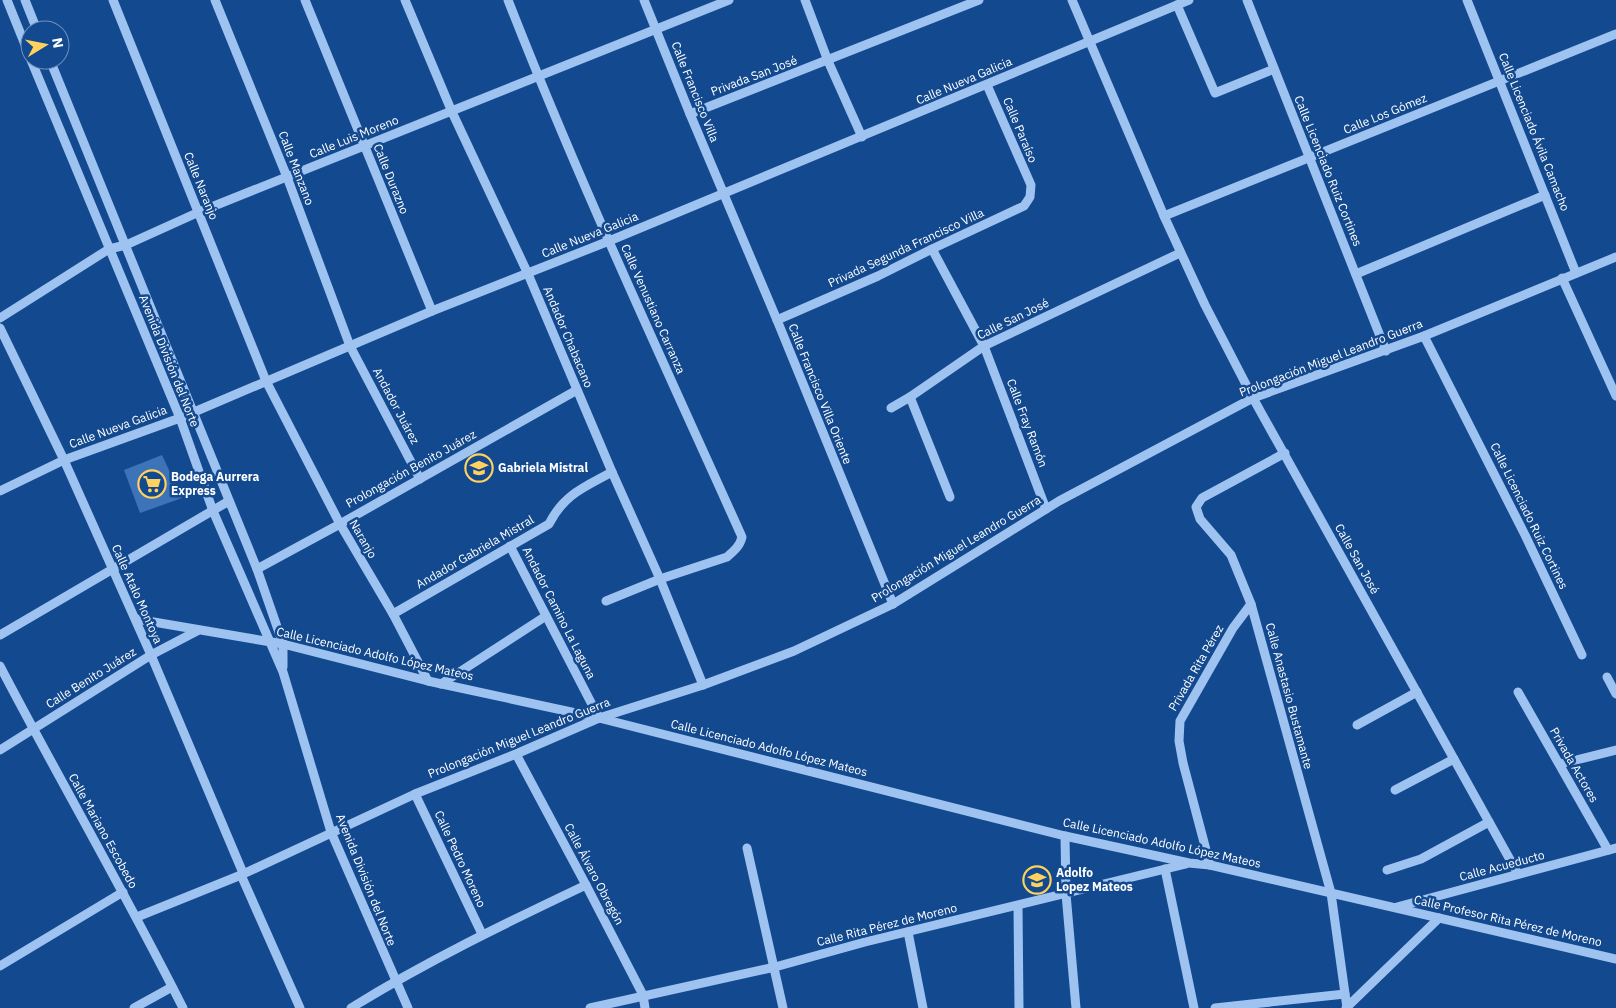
<svg xmlns="http://www.w3.org/2000/svg" width="1616" height="1008" font-family="'IBM Plex Sans',sans-serif">
  <rect width="100%" height="100%" fill="#13498f"/>
  <polygon fill="#3c73b9" points="162,455 182,498 140,513 124,470"/>
  <g fill="none" stroke-linecap="round" stroke-linejoin="round">
    <g stroke="#9ec3f1" stroke-width="9">
      <polyline points="7,0 30,57"/>
      <polyline points="25,0 37,30"/>
      <polyline points="113,0 266,381 340,524 393,614 428,681"/>
      <polyline points="215,0 287,177 350,346 420,479"/>
      <polyline points="305,0 432,311"/>
      <polyline points="405,0 452,112 528,274 612,472 660,579 703,685"/>
      <path d="M508 0C579 182 662 359 742 537 740 546 734 551 727 557L660 579 606 601"/>
      <polyline points="644,0 690,114 777,320 893,604"/>
      <polyline points="805,0 828,61 862,137"/>
      <polyline points="1072,0 1164,216 1205,305 1253,398 1518,874"/>
      <polyline points="1247,0 1386,351"/>
      <polyline points="1467,0 1576,273"/>
      <polyline points="1177,5 1215,93 1274,69"/>
      <polyline points="31,60 180,418 213,511 283,672 331,832 408,1008"/>
      <polyline points="50,60 257,569 283,644 283,667"/>
      <polyline points="690,114 979,0"/>
      <polyline points="1164,216 1616,34"/>
      <polyline points="932,249 984,346 1046,509"/>
      <polyline points="1356,274 1545,195"/>
      <polyline points="1562,278 1616,396"/>
      <polyline points="0,318 109,249 126,245 199,212 729,0"/>
      <polyline points="777,320 878,276 932,249 1024,206 1030,197 1031,185 987,85"/>
      <polyline points="0,328 64,460 151,655 243,873"/>
      <polyline points="1424,336 1525,535 1582,655"/>
      <polyline points="910,397 950,497"/>
      <polyline points="891,408 910,397 984,346 1180,253"/>
      <polyline points="1285,453 1202,498 1196,507 1200,519 1231,555 1251,604 1331,893 1347,1008"/>
      <polyline points="0,491 64,460 180,418 432,311 609,241 1189,0"/>
      <polyline points="510,546 599,718"/>
      <polyline points="257,569 340,524 577,390"/>
      <path d="M393 614 549 524C564 494 585 487 612 472"/>
      <polyline points="136,619 283,644 428,681 599,718 1065,836 1189,863 1210,865 1616,959"/>
      <polyline points="0,635 229,501"/>
      <path d="M0 666C60 781 125 892 183 1008"/>
      <polyline points="1607,677 1616,694"/>
      <polyline points="441,684 546,616"/>
      <polyline points="1518,692 1608,850"/>
      <polyline points="1357,725 1417,692"/>
      <polyline points="0,750 151,655 197,631"/>
      <polyline points="516,754 586,885 643,995 645,1008"/>
      <polyline points="1560,764 1616,750"/>
      <polyline points="1395,790 1454,759"/>
      <polyline points="415,794 482,934"/>
      <polyline points="1065,836 1066,894 1076,1008"/>
      <polyline points="747,848 783,1008"/>
      <polyline points="1210,865 1183,763 1179,741 1180,721 1233,628 1251,604"/>
      <polyline points="1165,869 1194,1008"/>
      <polyline points="1387,870 1421,859 1489,822"/>
      <polyline points="241,875 300,1008"/>
      <polyline points="1018,906 1019,1008"/>
      <polyline points="1397,907 1616,848"/>
      <polyline points="137,917 241,875 415,794 516,754 599,718 703,685 794,651 893,604 1059,501 1253,398 1424,336 1616,257"/>
      <polyline points="908,932 923,1008"/>
      <polyline points="0,966 123,892"/>
      <polyline points="134,1008 172,987"/>
      <path d="M351 1008C427 961 506 923 586 885"/>
      <polyline points="590,1008 775,967 865,942 1186,864"/>
      <polyline points="1215,1008 1345,994"/>
      <polyline points="1346,1008 1439,918"/>
    </g>
  </g>
  <defs>
    <g id="school-ring" transform="scale(1.4375)"><circle r="9.5" fill="#13498f" stroke="#ffd15e" stroke-width="1.5"/><path d="M0-5L7-2L0 1L-7-2ZM-4 1L0 2.5L4 1V4Q0 6-4 4Z" fill="#ffd15e"/></g>
    <g id="supermarket-ring" transform="scale(1.4375)"><circle r="9.5" fill="#13498f" stroke="#ffd15e" stroke-width="1.5"/><path d="M-6-5.5h2.5l.6 2H6L4.5 2H-2.5L-4.4-4H-6ZM-1.5 3.2a1.3 1.3 0 1 0 .1 0ZM3 3.2a1.3 1.3 0 1 0 .1 0Z" fill="#ffd15e"/></g>
  </defs>
  <g fill-rule="evenodd">
    <use href="#school-ring" x="479" y="468"/>
    <use href="#supermarket-ring" x="152" y="484"/>
    <use href="#school-ring" x="1037" y="880"/>
  </g>
  <g text-anchor="middle" stroke-width="5" stroke-linejoin="round" paint-order="stroke">
    <g font-size="12" fill="#fff" stroke="#13498f">
      <text transform="translate(754 76) rotate(-21)" y="4">Privada San José</text>
      <text transform="translate(964 81) rotate(-23)" y="4">Calle Nueva Galicia</text>
      <text transform="translate(695 92) rotate(68)" y="4">Calle Francisco Villa</text>
      <text transform="translate(1385 114) rotate(-22)" y="4">Calle Los Gómez</text>
      <text transform="translate(1020 130) rotate(67)" y="4">Calle Paraíso</text>
      <text transform="translate(1534 132) rotate(68)" y="4">Calle Licenciado Ávila Camacho</text>
      <text transform="translate(354 137) rotate(-22)" y="4">Calle Luis Moreno</text>
      <text transform="translate(296 168) rotate(69)" y="4">Calle Manzano</text>
      <text transform="translate(1328 171) rotate(68)" y="4">Calle Licenciado Ruiz Cortines</text>
      <text transform="translate(391 179) rotate(68)" y="4">Calle Durazno</text>
      <text transform="translate(201 186) rotate(68)" y="4">Calle Naranjo</text>
      <text transform="translate(590 235) rotate(-22)" y="4">Calle Nueva Galicia</text>
      <text transform="translate(906 248) rotate(-25)" y="4">Privada Segunda Francisco Villa</text>
      <text transform="translate(653 309) rotate(66)" y="4">Calle Venustiano Carranza</text>
      <text transform="translate(1013 319) rotate(-26)" y="4">Calle San José</text>
      <text transform="translate(568 337) rotate(67)" y="4">Andador Chabacano</text>
      <text transform="translate(1331 358) rotate(-21)" y="4">Prolongación Miguel Leandro Guerra</text>
      <text transform="translate(169 361) rotate(68)" y="4">Avenida División del Norte</text>
      <text transform="translate(820 394) rotate(68)" y="4">Calle Francisco Villa Oriente</text>
      <text transform="translate(396 406) rotate(62)" y="4">Andador Juárez</text>
      <text transform="translate(1027 423) rotate(69)" y="4">Calle Fray Ramón</text>
      <text transform="translate(118 427) rotate(-20)" y="4">Calle Nueva Galicia</text>
      <text transform="translate(411 469) rotate(-29)" y="4">Prolongación Benito Juárez</text>
      <text transform="translate(1529 516) rotate(64)" y="4">Calle Licenciado Ruiz Cortines</text>
      <text transform="translate(363 539) rotate(60)" y="4">Naranjo</text>
      <text transform="translate(956 549) rotate(-31)" y="4">Prolongación Miguel Leandro Guerra</text>
      <text transform="translate(475 552) rotate(-30)" y="4">Andador Gabriela Mistral</text>
      <text transform="translate(1357 559) rotate(61)" y="4">Calle San José</text>
      <text transform="translate(137 594) rotate(66)" y="4">Calle Atalo Montoya</text>
      <text transform="translate(559 613) rotate(63)" y="4">Andador Camino La Laguna</text>
      <text transform="translate(375 654) rotate(13)" y="4">Calle Licenciado Adolfo López Mateos</text>
      <text transform="translate(1196 668) rotate(-60)" y="4">Privada Rita Pérez</text>
      <text transform="translate(91 678) rotate(-32)" y="4">Calle Benito Juárez</text>
      <text transform="translate(1289 696) rotate(75)" y="4">Calle Anastasio Bustamante</text>
      <text transform="translate(519 738) rotate(-22)" y="4">Prolongación Miguel Leandro Guerra</text>
      <text transform="translate(769 748) rotate(14)" y="4">Calle Licenciado Adolfo López Mateos</text>
      <text transform="translate(1574 765) rotate(60)" y="4">Privada Actores</text>
      <text transform="translate(103 831) rotate(61)" y="4">Calle Mariano Escobedo</text>
      <text transform="translate(1162 843) rotate(12)" y="4">Calle Licenciado Adolfo López Mateos</text>
      <text transform="translate(460 859) rotate(65)" y="4">Calle Pedro Moreno</text>
      <text transform="translate(1502 866) rotate(-15)" y="4">Calle Acueducto</text>
      <text transform="translate(594 874) rotate(62)" y="4">Calle Álvaro Obregón</text>
      <text transform="translate(366 880) rotate(68)" y="4">Avenida División del Norte</text>
      <text transform="translate(1508 921) rotate(13)" y="4">Calle Profesor Rita Pérez de Moreno</text>
      <text transform="translate(887 925) rotate(-14)" y="4">Calle Rita Pérez de Moreno</text>
    </g>
    <g font-size="12" font-weight="bold" fill="#fff" stroke="#13498f" text-anchor="start">
      <text x="498" y="472">Gabriela Mistral</text>
      <text x="171" y="481">Bodega Aurrera<tspan x="171" dy="14">Express</tspan></text>
      <text x="1056" y="877">Adolfo<tspan x="1056" dy="14">Lopez Mateos</tspan></text>
    </g>
  </g>
  <g transform="translate(45 45) rotate(80)"><circle r="24" fill="#13498f" stroke="#7192bc"/>
  <path d="M0-4L9 19L0 12L-9 19Z" fill="#ffd15e"/>
  <text y="-8" font-size="14" font-weight="bold" text-anchor="middle" fill="#ffffff">N</text>
  </g>
</svg>
